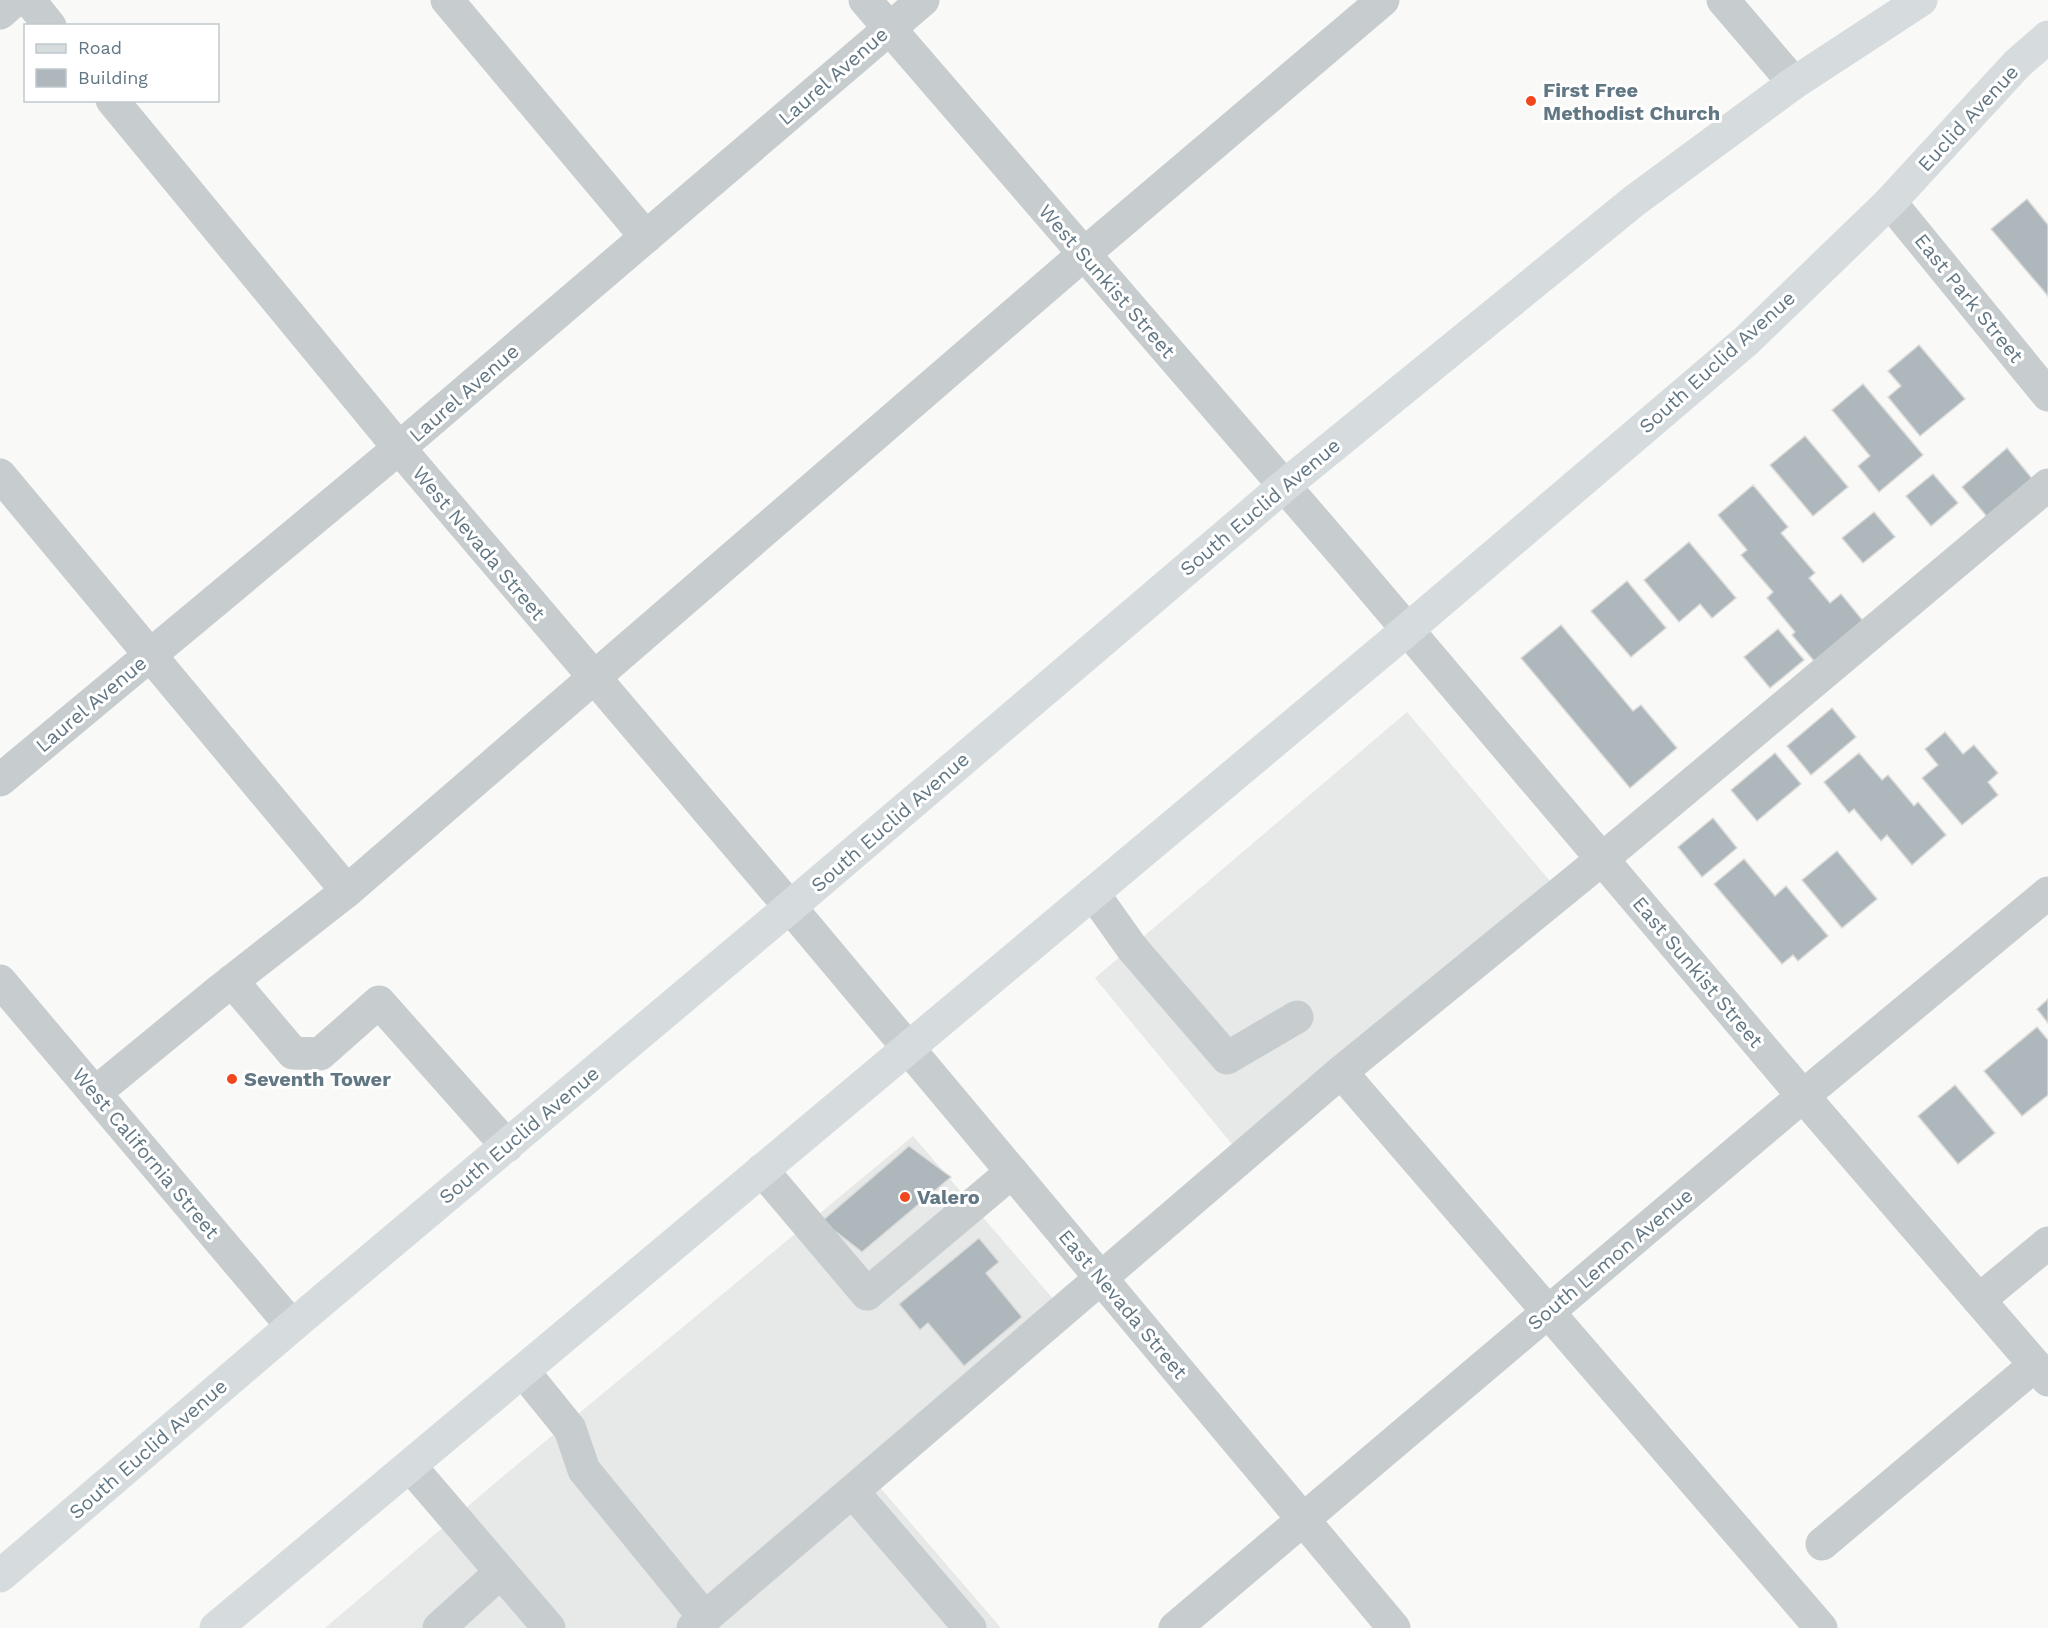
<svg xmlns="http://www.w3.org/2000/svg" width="2048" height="1628" font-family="'Work Sans',sans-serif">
  <rect width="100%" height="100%" fill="#f9f9f7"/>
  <g fill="#e7e9e8">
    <polygon points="1407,712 1550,881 1236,1149 1095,978"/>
    <polygon points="913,1136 1073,1322 878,1485 1001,1628 325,1628 501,1478"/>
  </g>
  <g fill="#adb7bc" stroke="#dbdbd9" stroke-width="1.5">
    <polygon points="2027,199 2048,225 2048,296 1991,229"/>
    <polygon points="1919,345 1965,399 1920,436 1888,397 1901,386 1888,371"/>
    <polygon points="1863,384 1923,455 1879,492 1858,466 1870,456 1832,410"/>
    <polygon points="1805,436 1848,487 1813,516 1770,465"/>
    <polygon points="2007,448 2034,481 1989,519 1962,487"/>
    <polygon points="1933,474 1958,503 1931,526 1906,496"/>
    <polygon points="1753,485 1788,527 1781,533 1815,573 1809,578 1830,603 1841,594 1868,627 1820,668 1792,635 1795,632 1767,598 1773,592 1741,555 1747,550 1718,515"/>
    <polygon points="1874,512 1895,537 1863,563 1842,538"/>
    <polygon points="1689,542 1736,598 1712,618 1700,604 1679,622 1644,580"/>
    <polygon points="1627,581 1666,628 1631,657 1591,611"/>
    <polygon points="1561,625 1633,711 1641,705 1677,748 1630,788 1521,658"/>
    <polygon points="1778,629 1804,660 1770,688 1744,657"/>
    <polygon points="1832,708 1856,737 1811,775 1787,746"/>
    <polygon points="1945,732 1963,754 1974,745 1998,773 1988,782 1998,795 1962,825 1922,778 1938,765 1925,749"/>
    <polygon points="1775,753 1801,784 1757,821 1731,790"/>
    <polygon points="1859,753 1882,780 1888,775 1914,806 1918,802 1946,835 1912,865 1887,835 1881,841 1854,809 1849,813 1824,782"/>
    <polygon points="1713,818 1737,848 1702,877 1678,847"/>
    <polygon points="1837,851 1877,899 1842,928 1802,880"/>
    <polygon points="1744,859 1775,896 1786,886 1828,936 1798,961 1793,955 1782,964 1714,884"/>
    <polygon points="2048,999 2048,1023 2037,1009"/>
    <polygon points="2037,1027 2048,1040 2048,1095 2022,1116 1984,1071"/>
    <polygon points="1955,1085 1995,1133 1958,1164 1918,1116"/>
    <polygon points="909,1146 951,1177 862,1252 822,1221"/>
    <polygon points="979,1238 999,1262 986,1273 1022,1317 964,1366 928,1323 920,1330 899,1304"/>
  </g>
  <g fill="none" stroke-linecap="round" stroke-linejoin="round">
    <g stroke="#c7cccf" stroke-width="33">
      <polyline points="29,0 50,26"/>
      <polyline points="447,0 646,237"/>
      <polyline points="865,0 1350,562 1803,1096 2048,1380"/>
      <polyline points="1723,0 1794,83"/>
      <polyline points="0,13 15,0"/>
      <polyline points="112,100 399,448 790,907 1394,1628"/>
      <polyline points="1890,202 2048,395"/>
      <polyline points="0,475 347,891"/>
      <polyline points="0,780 399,448 923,0"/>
      <polyline points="1093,893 1132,948 1227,1058 1297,1017"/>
      <polyline points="0,981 292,1326"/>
      <polyline points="232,981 293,1053 320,1054 379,1002 507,1146"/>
      <polyline points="1341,1072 1821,1628"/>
      <polyline points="95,1093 218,992 347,891 1084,254 1383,0"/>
      <polyline points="762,1170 867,1294 1012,1172"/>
      <polyline points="1979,1300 2048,1243"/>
      <polyline points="523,1371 570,1429 584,1470 705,1618"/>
      <polyline points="410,1466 549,1628"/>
      <polyline points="853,1492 970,1628"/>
      <polyline points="1822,1544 2035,1365"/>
      <polyline points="439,1628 501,1572"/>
      <polyline points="693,1628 1341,1072 1601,860 2048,485"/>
      <polyline points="1175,1628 1803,1096 2048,893"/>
    </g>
    <g stroke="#d6dbde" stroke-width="33">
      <polyline points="0,1576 292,1326 790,907 1284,486 1634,201 1794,83 1921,0"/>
      <polyline points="216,1628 1407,630 1746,341 1890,202 2017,64 2048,37"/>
    </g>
  </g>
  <g fill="#f1471f" stroke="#fff" stroke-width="2">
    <circle cx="1531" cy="101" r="6"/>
    <circle cx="232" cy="1079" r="6"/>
    <circle cx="905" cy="1197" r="6"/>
  </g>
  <g text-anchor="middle" stroke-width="6" stroke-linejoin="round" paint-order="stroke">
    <g font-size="20" fill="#627784" stroke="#fff">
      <text transform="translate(833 76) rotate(-41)" y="7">Laurel Avenue</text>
      <text transform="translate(1968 118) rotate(-47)" y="7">Euclid Avenue</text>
      <text transform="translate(1107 281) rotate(49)" y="7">West Sunkist Street</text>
      <text transform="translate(1969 298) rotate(51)" y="7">East Park Street</text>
      <text transform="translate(1717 362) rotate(-42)" y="7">South Euclid Avenue</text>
      <text transform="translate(464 393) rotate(-41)" y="7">Laurel Avenue</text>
      <text transform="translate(1260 507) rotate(-40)" y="7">South Euclid Avenue</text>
      <text transform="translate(479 543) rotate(50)" y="7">West Nevada Street</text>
      <text transform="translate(91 704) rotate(-40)" y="7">Laurel Avenue</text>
      <text transform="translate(890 822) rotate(-41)" y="7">South Euclid Avenue</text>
      <text transform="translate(1698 972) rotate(50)" y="7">East Sunkist Street</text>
      <text transform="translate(519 1135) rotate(-40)" y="7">South Euclid Avenue</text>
      <text transform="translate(146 1153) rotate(50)" y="7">West California Street</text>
      <text transform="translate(1610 1259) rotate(-40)" y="7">South Lemon Avenue</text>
      <text transform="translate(1123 1304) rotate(50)" y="7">East Nevada Street</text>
      <text transform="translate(148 1449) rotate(-41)" y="7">South Euclid Avenue</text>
    </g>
    <g font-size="20" font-weight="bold" fill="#627784" stroke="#fff" text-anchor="start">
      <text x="1543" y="97">First Free<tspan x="1543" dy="23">Methodist Church</tspan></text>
      <text x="244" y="1086">Seventh Tower</text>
      <text x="917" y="1204">Valero</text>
    </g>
  </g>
  <rect x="24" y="24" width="195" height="78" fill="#ffffff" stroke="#c0c9ce" stroke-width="1.5"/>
  <rect x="36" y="44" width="30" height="9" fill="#d6dbde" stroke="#c0c9ce" stroke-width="1.5"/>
  <text x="78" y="54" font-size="18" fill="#627784">Road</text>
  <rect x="36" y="69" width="30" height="18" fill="#adb7bc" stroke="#c0c9ce" stroke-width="1.5"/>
  <text x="78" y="84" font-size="18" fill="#627784">Building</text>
</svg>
